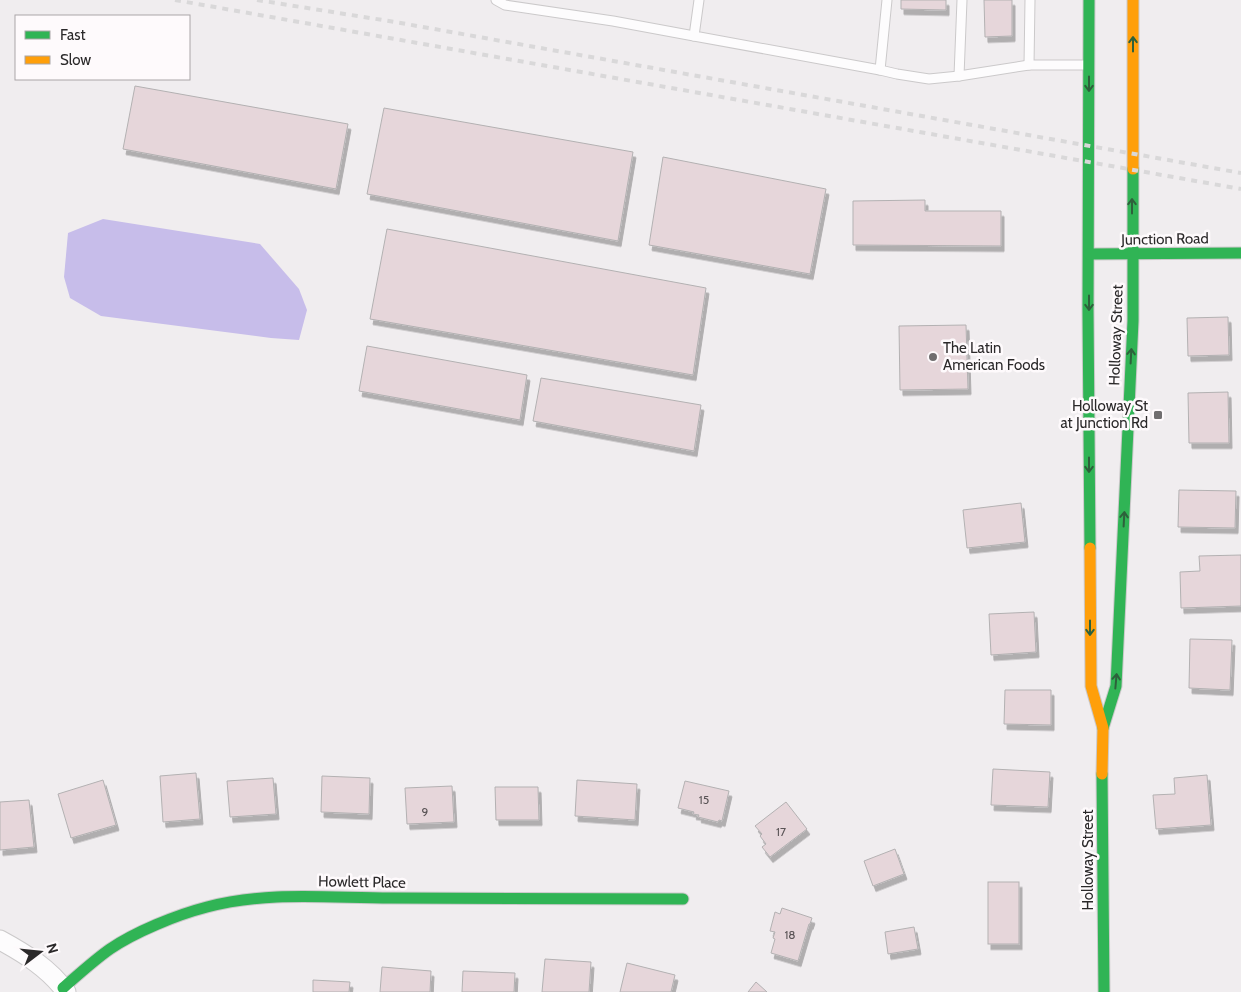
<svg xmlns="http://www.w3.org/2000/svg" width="1241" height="992" font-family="Cabin,sans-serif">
  <defs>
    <filter id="shadow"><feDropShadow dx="3" dy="5.5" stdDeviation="0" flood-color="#0004"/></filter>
  </defs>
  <rect width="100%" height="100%" fill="#f0edef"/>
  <polygon fill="#c7bdea" points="103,219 260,244 299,289 307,310 299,340 271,338 101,316 70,298 64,277 68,233"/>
  <g fill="#e6d6da" stroke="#b3b1b2" filter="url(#shadow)">
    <polygon points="901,0 946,0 946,10 901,9"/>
    <polygon points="984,0 1012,0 1012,36 985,37"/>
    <polygon points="135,86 348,124 336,189 123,149"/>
    <polygon points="384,108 633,152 618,241 367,194"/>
    <polygon points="663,157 826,189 810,274 649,245"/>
    <polygon points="925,200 925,211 1001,211 1001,246 853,245 853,201"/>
    <polygon points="387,229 706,288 693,375 370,319"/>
    <polygon points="1228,317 1229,355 1188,356 1187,318"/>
    <polygon points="966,325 968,389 900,390 899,326"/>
    <polygon points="367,346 527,375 520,420 359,391"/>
    <polygon points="541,378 701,405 694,451 533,421"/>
    <polygon points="1228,392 1229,443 1189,443 1188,393"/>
    <polygon points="1179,490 1236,491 1235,528 1178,527"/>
    <polygon points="1021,503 1025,542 967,548 963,510"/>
    <polygon points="1241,555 1241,606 1181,608 1180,572 1200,571 1199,556"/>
    <polygon points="1034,612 1036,652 991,655 989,614"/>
    <polygon points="1190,639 1232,640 1230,690 1189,688"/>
    <polygon points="1005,690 1051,690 1051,725 1004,724"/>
    <polygon points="993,769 1050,772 1048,807 991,805"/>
    <polygon points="196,773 200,819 163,822 160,776"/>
    <polygon points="1207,775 1211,825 1156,829 1153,795 1175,794 1174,778"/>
    <polygon points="322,776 370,778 369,814 321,812"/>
    <polygon points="273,778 276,814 230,817 227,781"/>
    <polygon points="103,780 116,825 71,838 58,794"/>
    <polygon points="577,780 637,784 635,820 575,816"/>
    <polygon points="685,781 729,791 722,821 719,820 718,822 698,817 699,815 693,814 694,812 678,808"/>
    <polygon points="452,786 454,822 407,824 405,788"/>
    <polygon points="495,787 538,787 539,820 496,820"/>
    <polygon points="29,800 34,847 0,850 0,802"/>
    <polygon points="786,802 807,829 770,857 762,847 766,844 760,836 762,834 755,826"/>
    <polygon points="895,849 904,874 873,886 864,861"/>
    <rect x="988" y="882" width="31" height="62"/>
    <polygon points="782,908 812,918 810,924 809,924 798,961 771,953 775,939 773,938 775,932 770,931 775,912 780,914"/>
    <polygon points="914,927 918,949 888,954 885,932"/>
    <polygon points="545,959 591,962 589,992 542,992"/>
    <polygon points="627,963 675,975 671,992 620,992"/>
    <polygon points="382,967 431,971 430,992 380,992"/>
    <polygon points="463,971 515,973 514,992 462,992"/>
    <polygon points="313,980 350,982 349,992 313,992"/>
    <polygon points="756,982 767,992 748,992"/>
  </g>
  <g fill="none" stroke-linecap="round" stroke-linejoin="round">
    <g stroke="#cbc9ca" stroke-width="11">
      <g id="lane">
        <polyline points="496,0 505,5 613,21 694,36"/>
        <polyline points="699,0 694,36 880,70 897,74 929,79 959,76"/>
        <polyline points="962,0 959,76 1029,65"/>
        <polyline points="1030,0 1029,65 1086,65"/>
        <polyline points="880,70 887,0"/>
      </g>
    </g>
    <g stroke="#cbc9ca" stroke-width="21">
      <path id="street" d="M0 940C24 953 50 969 66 992"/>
    </g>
    <g stroke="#cbc9ca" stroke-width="13">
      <g id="fast">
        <polyline points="1089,0 1088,310 1090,548"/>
        <polyline points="1089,254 1241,253"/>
        <polyline points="1103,728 1116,686 1133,321 1133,169"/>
        <polyline points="1102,774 1104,992"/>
        <path d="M63 988C78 975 93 961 110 949 135 932 176 915 207 907 267 891 329 898 391 898 489 898 586 899 683 899"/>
      </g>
    </g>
    <g stroke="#cbc9ca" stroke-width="13">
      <g id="slow">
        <polyline points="1133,0 1133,169"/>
        <polyline points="1090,548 1091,686 1103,728 1102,774"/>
      </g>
    </g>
    <use href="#lane" stroke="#fdfcfd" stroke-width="9"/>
    <use href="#street" stroke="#fdfcfd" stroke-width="19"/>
    <use href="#fast" stroke="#30b455" stroke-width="11"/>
    <use href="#slow" stroke="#ff9f0a" stroke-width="11"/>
    <g stroke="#d9d8d9" stroke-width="4" stroke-dasharray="6 6" stroke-linecap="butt">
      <polyline points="175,0 1241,189"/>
      <polyline points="257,0 395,22 1241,173"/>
    </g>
  </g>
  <defs><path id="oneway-shaft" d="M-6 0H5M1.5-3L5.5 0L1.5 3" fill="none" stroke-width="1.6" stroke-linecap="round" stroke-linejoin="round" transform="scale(1.25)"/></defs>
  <g stroke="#2d613b">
    <use href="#oneway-shaft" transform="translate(1133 44) rotate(-90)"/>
    <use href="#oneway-shaft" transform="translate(1089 84) rotate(90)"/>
    <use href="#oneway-shaft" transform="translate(1132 206) rotate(-90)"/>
    <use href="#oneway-shaft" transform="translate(1089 303) rotate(90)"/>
    <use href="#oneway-shaft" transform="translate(1131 356) rotate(-87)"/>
    <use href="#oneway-shaft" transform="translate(1089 465) rotate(90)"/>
    <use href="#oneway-shaft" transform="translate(1124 519) rotate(-87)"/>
    <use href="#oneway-shaft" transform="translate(1090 628) rotate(90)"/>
    <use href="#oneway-shaft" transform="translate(1116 681) rotate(-85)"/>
  </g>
  <g fill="#706e6f" stroke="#fefafc" stroke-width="2">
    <circle cx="933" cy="357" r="5"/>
    <rect x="1153" y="410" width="10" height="10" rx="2.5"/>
  </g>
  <g text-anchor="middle" stroke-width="5" stroke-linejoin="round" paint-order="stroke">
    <g font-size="12" fill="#5a5456">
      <text x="704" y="804">15</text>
      <text x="425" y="816">9</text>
      <text x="781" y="836">17</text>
      <text x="790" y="939">18</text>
    </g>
    <g font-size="15" fill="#2b292a" stroke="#fefafc">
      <text transform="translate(1165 239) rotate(-1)" y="5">Junction Road</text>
      <text transform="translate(1116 335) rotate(-88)" y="5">Holloway Street</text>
      <text transform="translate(1088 860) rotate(-90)" y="5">Holloway Street</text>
      <text transform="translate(362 882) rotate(1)" y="5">Howlett Place</text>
    </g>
    <g font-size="15" fill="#2b292a" stroke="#fefafc" text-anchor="start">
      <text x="943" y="353">The Latin<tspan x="943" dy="17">American Foods</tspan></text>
      <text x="1148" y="411" text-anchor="end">Holloway St<tspan x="1148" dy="17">at Junction Rd</tspan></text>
    </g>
  </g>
  <rect x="15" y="15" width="175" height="65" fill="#fefafc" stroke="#aaa6a8"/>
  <rect x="25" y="31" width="25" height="8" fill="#30b455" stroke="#aaa6a8"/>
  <text x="60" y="40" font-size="15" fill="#2b292a">Fast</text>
  <rect x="25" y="56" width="25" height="8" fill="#ff9f0a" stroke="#aaa6a8"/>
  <text x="60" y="65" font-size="15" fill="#2b292a">Slow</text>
  <g transform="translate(40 952) rotate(74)" stroke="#fefafc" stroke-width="4" paint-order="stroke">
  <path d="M0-4L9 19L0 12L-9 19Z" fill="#2b292a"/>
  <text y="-8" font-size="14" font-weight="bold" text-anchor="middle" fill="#2b292a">N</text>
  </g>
</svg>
